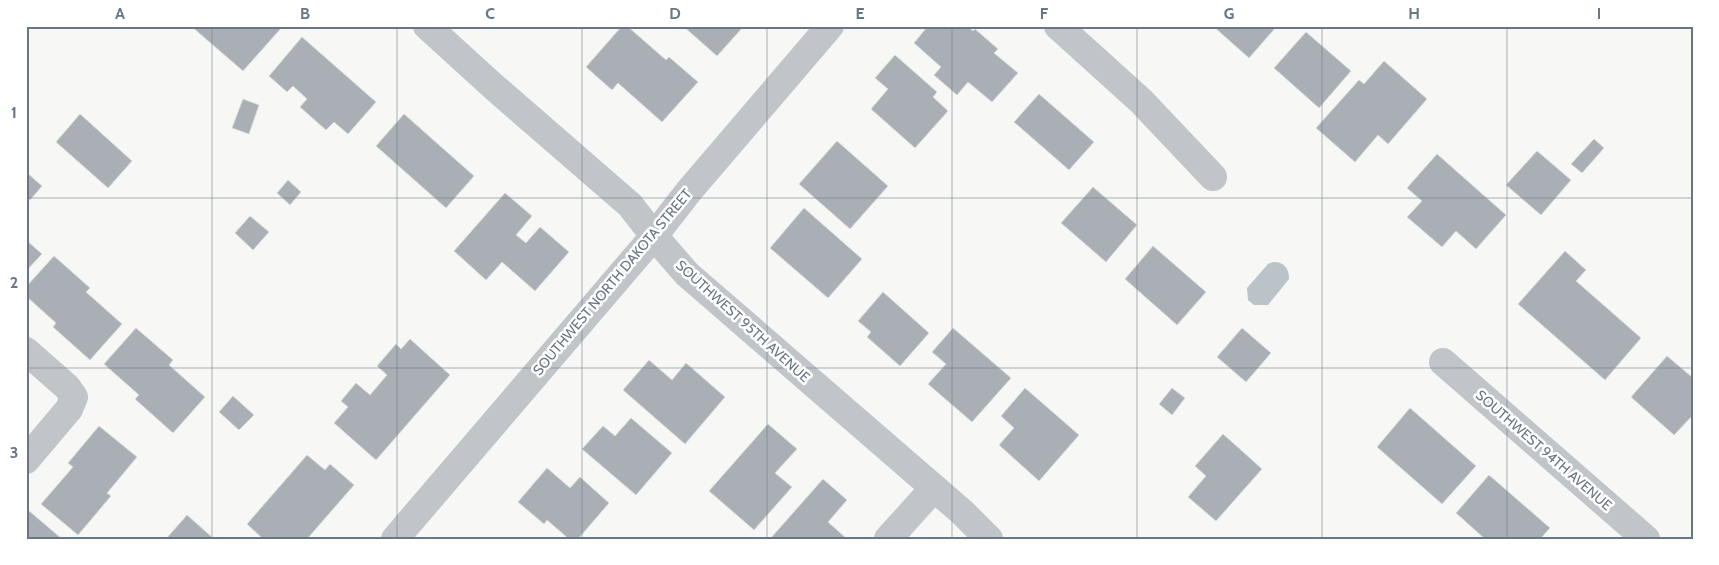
<svg xmlns="http://www.w3.org/2000/svg" width="1719" height="565" font-family="Cabin,sans-serif">
  <rect width="100%" height="100%" fill="#f7f7f5"/>
  <path fill="#bac3c8" d="M1273 262C1284 262 1289 268 1289 279L1268 305H1254L1248 300 1247 288 1268 264Z"/>
  <g fill="#a9afb5" stroke="#d9d9d7">
    <polygon points="191,26 283,26 243,71"/>
    <polygon points="622,26 627,26 666,60 669,57 698,82 662,122 618,83 612,90 586,67"/>
    <polygon points="683,26 742,26 743,27 717,56"/>
    <polygon points="928,26 967,26 973,31 975,29 998,49 994,53 1018,73 992,102 968,82 957,95 934,75 941,67 914,43"/>
    <polygon points="1213,26 1277,26 1249,58"/>
    <polygon points="1306,32 1351,71 1319,108 1274,68"/>
    <polygon points="302,37 376,102 348,134 334,122 326,130 300,107 307,99 293,86 287,92 269,76"/>
    <polygon points="895,55 937,92 933,97 948,111 915,148 871,109 888,89 875,78"/>
    <polygon points="1384,61 1427,99 1388,144 1378,135 1355,162 1316,128 1359,80 1364,84"/>
    <polygon points="1039,94 1094,142 1069,170 1014,122"/>
    <polygon points="243,99 259,105 249,134 232,128"/>
    <polygon points="80,114 132,161 108,188 56,142"/>
    <polygon points="404,114 474,176 446,208 376,146"/>
    <polygon points="1594,139 1604,148 1582,173 1571,164"/>
    <polygon points="837,141 888,186 850,229 799,184"/>
    <polygon points="1537,151 1571,180 1541,215 1506,185"/>
    <polygon points="1437,154 1506,215 1476,249 1456,231 1442,247 1407,217 1422,201 1407,188"/>
    <polygon points="26,172 42,186 30,200 26,197"/>
    <polygon points="288,180 301,192 290,205 277,193"/>
    <polygon points="1093,187 1137,225 1106,262 1061,223"/>
    <polygon points="505,193 532,216 516,235 526,243 540,227 569,252 535,291 502,262 486,280 454,251"/>
    <polygon points="804,208 862,259 828,298 770,248"/>
    <polygon points="250,216 269,232 253,250 235,233"/>
    <polygon points="26,240 42,254 26,271"/>
    <polygon points="1153,246 1206,292 1177,325 1125,279"/>
    <polygon points="1565,251 1586,270 1576,281 1641,338 1605,380 1518,304"/>
    <polygon points="54,256 90,288 86,292 122,324 90,360 53,327 56,323 26,296 26,287"/>
    <polygon points="883,292 929,333 900,366 867,337 871,332 858,321"/>
    <polygon points="136,328 173,360 169,365 205,397 173,433 135,399 139,395 104,364"/>
    <polygon points="953,328 1011,378 972,422 928,384 946,364 932,352"/>
    <polygon points="1242,328 1271,353 1246,382 1217,357"/>
    <polygon points="410,339 450,375 376,460 334,423 348,407 341,401 356,383 370,395 387,375 377,366 396,344 401,349"/>
    <polygon points="1667,356 1693,378 1693,415 1674,435 1631,397"/>
    <polygon points="649,360 672,380 686,363 725,397 685,444 623,390"/>
    <polygon points="1025,388 1079,435 1039,481 999,445 1014,428 1001,416"/>
    <polygon points="1172,388 1185,398 1172,415 1159,404"/>
    <polygon points="233,396 254,415 239,430 219,412"/>
    <polygon points="1410,408 1476,466 1442,504 1377,447"/>
    <polygon points="631,418 672,453 636,495 582,449 603,426 615,436"/>
    <polygon points="768,424 797,449 775,473 792,487 754,530 709,491"/>
    <polygon points="99,426 137,457 107,493 111,496 78,535 41,504 73,467 68,463"/>
    <polygon points="1223,434 1262,469 1216,521 1188,497 1206,476 1195,466"/>
    <polygon points="307,455 325,470 330,464 354,485 307,539 263,539 247,524"/>
    <polygon points="547,468 570,488 580,477 609,503 578,539 569,539 547,520 544,524 518,502"/>
    <polygon points="1489,475 1550,528 1540,539 1485,539 1456,513"/>
    <polygon points="823,479 847,500 828,522 847,539 770,539"/>
    <polygon points="28,510 62,539 26,539 26,512"/>
    <polygon points="187,515 214,539 166,539"/>
  </g>
  <g fill="none" stroke-linecap="round" stroke-linejoin="round">
    <g stroke="#c1c4c8" stroke-width="28">
      <polyline points="427,26 494,87 630,205 654,236 687,274 962,512 989,539"/>
      <polyline points="1058,26 1141,101 1213,177"/>
      <polyline points="26,351 67,387 74,397 69,409 26,460"/>
      <polyline points="1443,362 1646,539"/>
      <polyline points="395,539 654,236 689,191 830,26"/>
      <polyline points="888,539 934,488"/>
    </g>
  </g>
  <path fill="none" stroke="#697683" stroke-width="1" stroke-opacity="0.55" d="M212 26V539M397 26V539M582 26V539M767 26V539M952 26V539M1137 26V539M1322 26V539M1507 26V539M26 198H1693M26 368H1693"/>
  <g text-anchor="middle" stroke-width="5" stroke-linejoin="round" paint-order="stroke">
    <g font-size="14" fill="#697683" stroke="#fff">
      <text transform="translate(612 282) rotate(-50)" y="5">SOUTHWEST NORTH DAKOTA STREET</text>
      <text transform="translate(743 321) rotate(42)" y="5">SOUTHWEST 95TH AVENUE</text>
      <text transform="translate(1544 450) rotate(41)" y="5">SOUTHWEST 94TH AVENUE</text>
    </g>
  </g>
  <rect width="1719" height="565" fill="none" stroke="#ffffff" stroke-width="55"/>
  <rect x="28" y="28" width="1664" height="510" fill="none" stroke="#697683" stroke-width="2"/>
  <g font-size="16" text-anchor="middle" font-weight="bold" fill="#697683">
    <text x="120" y="19">A</text>
    <text x="305" y="19">B</text>
    <text x="490" y="19">C</text>
    <text x="675" y="19">D</text>
    <text x="860" y="19">E</text>
    <text x="1044" y="19">F</text>
    <text x="1229" y="19">G</text>
    <text x="1414" y="19">H</text>
    <text x="1599" y="19">I</text>
    <text x="14" y="118">1</text>
    <text x="14" y="288">2</text>
    <text x="14" y="458">3</text>
  </g>
</svg>
